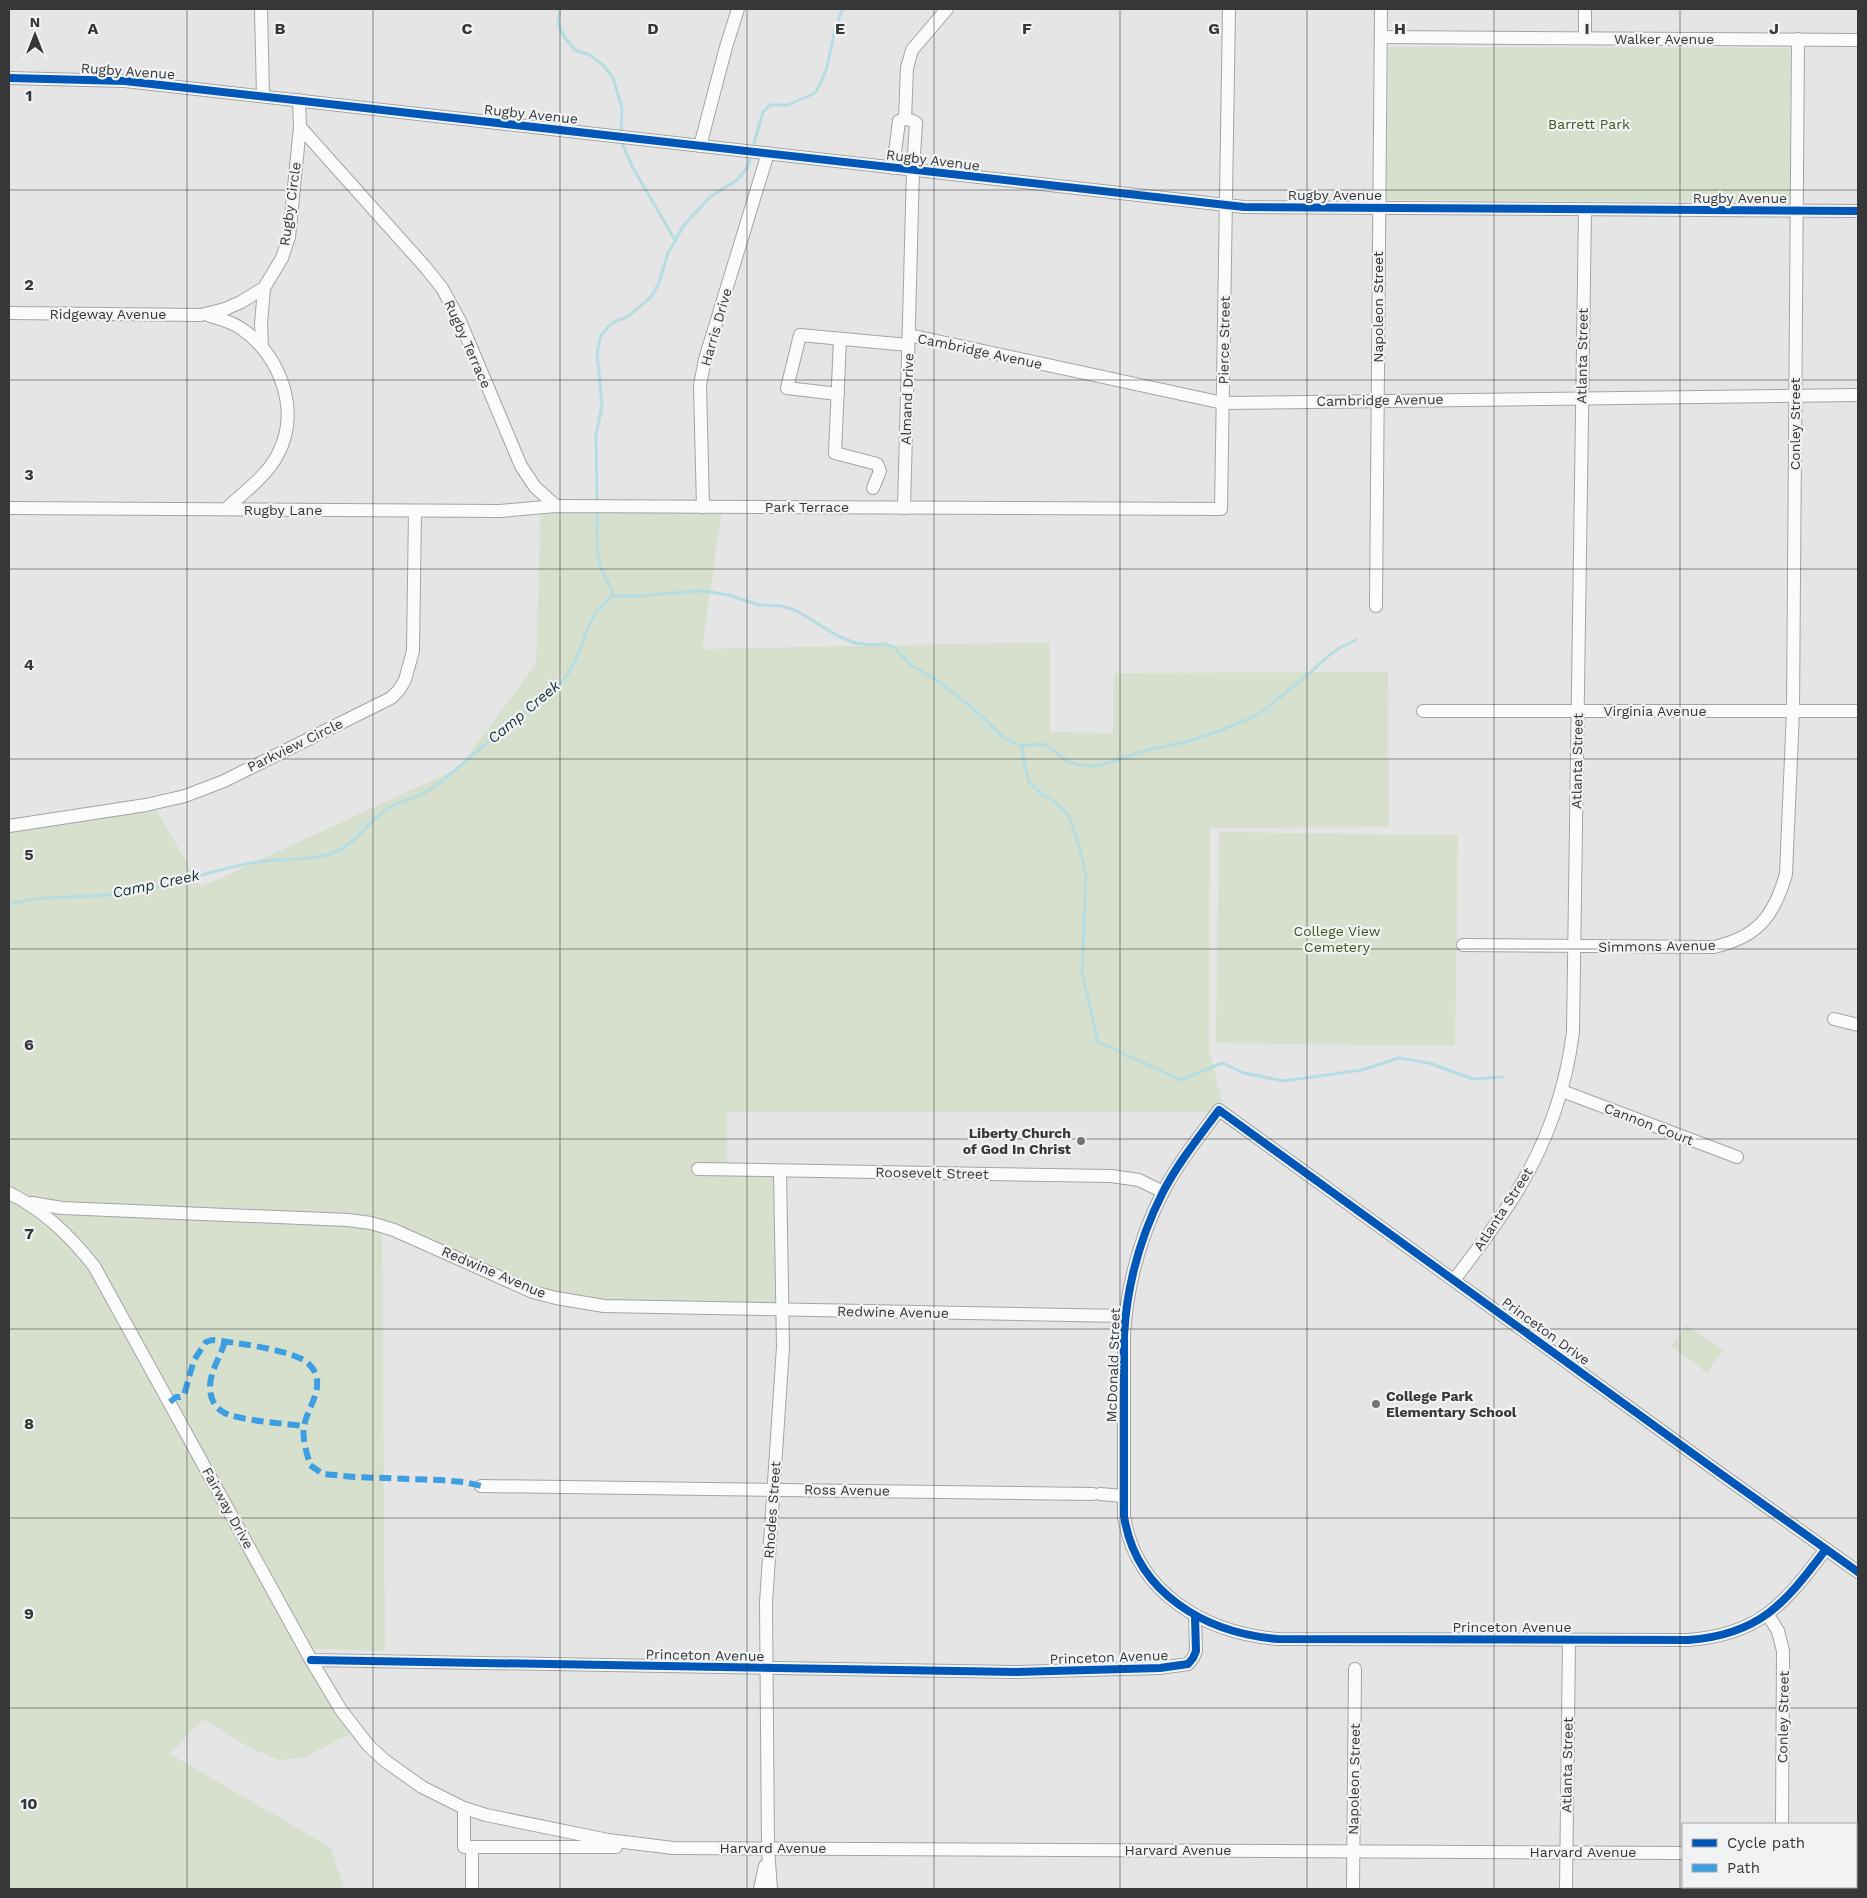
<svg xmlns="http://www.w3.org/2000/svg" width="1867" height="1898" font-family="'Work Sans',sans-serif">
  <rect width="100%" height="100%" fill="#e5e5e5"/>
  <g fill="#d7e0cd">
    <polygon points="1389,47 1790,48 1790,202 1386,200"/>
    <polygon points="541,504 722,510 702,649 1050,642 1050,732 1113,733 1114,673 1388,672 1389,827 1210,828 1209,1050 1225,1112 727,1112 727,1176 779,1176 779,1312 605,1303 540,1290 382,1229 385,1651 312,1649 357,1733 337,1740 304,1758 279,1760 252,1749 203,1719 170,1754 330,1847 344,1889 9,1889 9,822 153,804 201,887 459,768 536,664"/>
    <polygon points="1219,832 1458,835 1455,1046 1216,1043"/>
    <polygon points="1687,1325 1723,1351 1707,1373 1671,1346"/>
  </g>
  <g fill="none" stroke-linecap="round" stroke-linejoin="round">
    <g stroke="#b5dde2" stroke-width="3">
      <polyline points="560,9 558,24 565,38 575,50 590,55 603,65 613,78 622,108 621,133"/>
      <polyline points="621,141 633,168 675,240"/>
      <path d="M754 143 763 112 770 105H788L815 93C820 84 826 74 828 63 832 44 834 26 843 9"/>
      <polyline points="597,503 596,436 602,405 597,353 601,335 612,323 627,317 651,297 659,283 668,253 684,225 710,197 737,180 747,168 752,154"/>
      <path d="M597 509C598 527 595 549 600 566 604 576 611 585 613 596"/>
      <polyline points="613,596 639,596 697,591 712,592 728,595 759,605 782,606 797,611 838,636 855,643 872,645 884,644 894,647 911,665 938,681 976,711 1004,738 1022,746 1038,744 1047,745 1067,761 1078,765 1096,766 1111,762 1147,750 1186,742 1219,731 1249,719 1263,711 1310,673 1328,656 1341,647 1356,640"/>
      <polyline points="1022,746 1024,762 1029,782 1041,794 1053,800 1069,816 1080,849 1086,875 1082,973 1098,1042 1181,1080 1222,1063 1244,1073 1284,1081 1362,1070 1399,1058 1429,1063 1473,1079 1503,1077"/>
      <path d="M9 904C49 894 92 899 132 892 175 884 215 869 257 862 283 858 311 862 335 852 356 844 366 824 384 811 397 801 414 799 428 791 444 781 465 761 481 748 498 734 516 719 533 705 545 695 558 688 567 675 586 649 584 614 613 596"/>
    </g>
    <g stroke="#a4a4a4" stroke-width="14">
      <g id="minor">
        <polyline points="261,9 263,96"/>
        <polyline points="1585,9 1585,38"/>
        <polyline points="1381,37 1858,40"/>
        <polyline points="9,78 125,81 1244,207 1858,211"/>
        <polyline points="905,119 907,68 912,50 947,9"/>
        <polyline points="300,127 426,268 442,288 460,321 521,466 535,487 556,506"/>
        <polyline points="700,146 726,47 738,9"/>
        <path d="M893 168 899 121C906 118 910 119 916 123L913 170 904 508"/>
        <polyline points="9,313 201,315 225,309 241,302 264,288 282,258 289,237 300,127 299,100"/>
        <path d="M208 314 210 316C221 319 232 322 242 329 280 356 301 410 278 454 267 476 244 492 226 509"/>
        <polyline points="909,335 1223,403 1858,395"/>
        <polyline points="840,339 835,453 877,464 880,471 873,488"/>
        <polyline points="262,347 261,324 264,288"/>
        <polyline points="838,394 787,388 800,335 908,345"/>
        <polyline points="703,507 700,385 705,359 768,153"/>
        <polyline points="9,508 500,511 556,506 1221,509 1229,9"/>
        <polyline points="1376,606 1381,9"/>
        <polyline points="1423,711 1858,711"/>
        <polyline points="9,826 146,805 185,796 224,781 391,698 399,690 405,680 413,651 415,511"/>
        <path d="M1463 945 1714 947C1758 937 1774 916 1786 874L1793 711 1798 39"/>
        <polyline points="1834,1019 1858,1025"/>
        <polyline points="1562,1091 1737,1157"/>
        <polyline points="698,1169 1111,1176 1139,1180 1163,1192"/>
        <path d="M9 1193C44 1210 70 1236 94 1266L311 1660 341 1710 368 1745 384 1760 422 1787 464 1808 486 1815 608 1840 673 1848 1683 1853"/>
        <polyline points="32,1203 62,1208 348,1220 371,1223 394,1230 533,1292 556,1298 604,1306 1125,1316"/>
        <path d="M1454 1280C1476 1251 1499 1222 1518 1190 1547 1142 1566 1088 1573 1032L1585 209"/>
        <polyline points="481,1486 1093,1494"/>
        <polyline points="1100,1494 1123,1496"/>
        <path d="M1826 1549C1785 1603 1760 1635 1688 1640L1278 1639C1205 1633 1136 1593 1124 1516V1335C1127 1285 1140 1237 1163 1192 1178 1163 1199 1137 1219 1110L1714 1469 1858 1572"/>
        <polyline points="1768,1615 1778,1631 1783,1651 1782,1824"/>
        <polyline points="311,1660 1016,1672 1160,1668 1188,1664 1193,1658 1196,1651 1195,1616"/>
        <polyline points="464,1808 464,1847 472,1847 472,1889"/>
        <polyline points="472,1847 616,1847"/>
        <polyline points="1856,1853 1858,1853"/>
        <polyline points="760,1889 765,1866"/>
        <polyline points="771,1889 768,1849 766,1603 783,1347 780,1171"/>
        <polyline points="1353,1889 1355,1669"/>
        <polyline points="1566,1889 1569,1640"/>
        <polyline points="1781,1889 1781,1887"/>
      </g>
    </g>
    <use href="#minor" stroke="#fbfbfb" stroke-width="12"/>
    <g stroke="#3e9ee2" stroke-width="6" stroke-dasharray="12 6" stroke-linecap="butt">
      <path d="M225 1341C221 1356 211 1369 210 1386 210 1397 213 1406 223 1412 235 1420 287 1424 304 1426"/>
      <path d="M170 1402 176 1397H180L184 1395 194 1360 206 1342 212 1340C238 1343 278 1348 302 1359 309 1362 317 1372 317 1380 319 1396 306 1412 304 1427 302 1440 307 1453 310 1465L323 1474 355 1477 440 1480 464 1482 481 1486"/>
    </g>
    <g stroke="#f1f2f4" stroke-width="11">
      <g id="cycleway">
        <polyline points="9,78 125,81 1244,207 1858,211"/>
        <path d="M1826 1549C1785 1603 1760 1635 1688 1640L1278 1639C1205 1633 1136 1593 1124 1516V1335C1127 1285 1140 1237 1163 1192 1178 1163 1199 1137 1219 1110L1714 1469 1858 1572"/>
        <polyline points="311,1660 1016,1672 1160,1668 1188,1664 1193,1658 1196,1651 1195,1616"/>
      </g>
    </g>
    <use href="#cycleway" stroke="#0057b8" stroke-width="8"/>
  </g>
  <path fill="none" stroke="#363738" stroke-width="1" stroke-opacity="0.55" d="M187 9V1889M373 9V1889M560 9V1889M747 9V1889M934 9V1889M1120 9V1889M1307 9V1889M1494 9V1889M1680 9V1889M9 190H1858M9 380H1858M9 569H1858M9 759H1858M9 949H1858M9 1139H1858M9 1329H1858M9 1518H1858M9 1708H1858"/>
  <g fill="#737475" stroke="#f1f2f4" stroke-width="2">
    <circle cx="1081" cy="1141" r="5"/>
    <circle cx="1376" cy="1404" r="5"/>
  </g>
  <g text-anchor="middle" stroke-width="4.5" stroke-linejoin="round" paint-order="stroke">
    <g font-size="14" fill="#363738" stroke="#f1f2f4">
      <text x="1664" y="44">Walker Avenue</text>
      <text transform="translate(128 71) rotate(4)" y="5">Rugby Avenue</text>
      <text transform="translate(531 114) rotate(6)" y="5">Rugby Avenue</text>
      <text transform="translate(933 160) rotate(7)" y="5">Rugby Avenue</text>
      <text x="1335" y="200">Rugby Avenue</text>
      <text x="1740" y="203">Rugby Avenue</text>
      <text transform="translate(290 204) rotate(-82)" y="5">Rugby Circle</text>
      <text transform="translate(1378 307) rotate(-90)" y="5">Napoleon Street</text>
      <text x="108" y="319">Ridgeway Avenue</text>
      <text transform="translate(716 327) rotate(-74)" y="5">Harris Drive</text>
      <text transform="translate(1224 340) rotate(-89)" y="5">Pierce Street</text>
      <text transform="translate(468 344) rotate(66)" y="5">Rugby Terrace</text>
      <text transform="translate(980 351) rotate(12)" y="5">Cambridge Avenue</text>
      <text transform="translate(1582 356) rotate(-89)" y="5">Atlanta Street</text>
      <text transform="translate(907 399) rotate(-88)" y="5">Almand Drive</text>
      <text transform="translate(1380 400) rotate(-1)" y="5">Cambridge Avenue</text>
      <text transform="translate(1795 424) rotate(-90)" y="5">Conley Street</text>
      <text x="807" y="512">Park Terrace</text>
      <text x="283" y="515">Rugby Lane</text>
      <text x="1655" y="716">Virginia Avenue</text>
      <text transform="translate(295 745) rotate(-26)" y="5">Parkview Circle</text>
      <text transform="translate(1577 761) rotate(-89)" y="5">Atlanta Street</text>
      <text transform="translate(1657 946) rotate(-1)" y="5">Simmons Avenue</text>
      <text transform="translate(1649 1124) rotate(21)" y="5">Cannon Court</text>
      <text transform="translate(932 1173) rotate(1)" y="5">Roosevelt Street</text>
      <text transform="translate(1503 1209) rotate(-57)" y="5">Atlanta Street</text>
      <text transform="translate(494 1272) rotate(23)" y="5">Redwine Avenue</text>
      <text transform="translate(893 1312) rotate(1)" y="5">Redwine Avenue</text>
      <text transform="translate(1546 1331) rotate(36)" y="5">Princeton Drive</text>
      <text transform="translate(1113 1365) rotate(-88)" y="5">McDonald Street</text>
      <text transform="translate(847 1490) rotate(1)" y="5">Ross Avenue</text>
      <text transform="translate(228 1508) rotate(61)" y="5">Fairway Drive</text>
      <text transform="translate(772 1510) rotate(-86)" y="5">Rhodes Street</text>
      <text x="1512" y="1632">Princeton Avenue</text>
      <text transform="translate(705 1655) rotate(1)" y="5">Princeton Avenue</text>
      <text transform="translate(1109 1657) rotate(-2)" y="5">Princeton Avenue</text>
      <text transform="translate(1783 1717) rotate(-89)" y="5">Conley Street</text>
      <text transform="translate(1567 1765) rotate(-89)" y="5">Atlanta Street</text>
      <text transform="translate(1354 1779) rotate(-89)" y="5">Napoleon Street</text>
      <text x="773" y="1853">Harvard Avenue</text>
      <text x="1178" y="1855">Harvard Avenue</text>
      <text x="1583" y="1857">Harvard Avenue</text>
    </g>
    <g font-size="14" fill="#40571b" stroke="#f1f2f4">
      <text x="1589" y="129">Barrett Park</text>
      <text x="1337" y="936">College View<tspan x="1337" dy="16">Cemetery</tspan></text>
    </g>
    <g font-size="14" font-weight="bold" fill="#363738" stroke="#f1f2f4" text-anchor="end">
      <text x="1071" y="1138">Liberty Church<tspan x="1071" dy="16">of God In Christ</tspan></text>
      <text x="1386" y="1401" text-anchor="start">College Park<tspan x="1386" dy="16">Elementary School</tspan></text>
    </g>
    <g font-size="15" font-style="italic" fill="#133134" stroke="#f1f2f4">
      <text transform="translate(524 712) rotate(-40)" y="5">Camp Creek</text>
      <text transform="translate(156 884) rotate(-12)" y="5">Camp Creek</text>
    </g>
  </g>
  <g font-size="16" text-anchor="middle" font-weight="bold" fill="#363738" stroke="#f1f2f4" stroke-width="4.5" stroke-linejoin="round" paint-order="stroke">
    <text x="93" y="34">A</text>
    <text x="280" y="34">B</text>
    <text x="467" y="34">C</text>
    <text x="653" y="34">D</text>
    <text x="840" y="34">E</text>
    <text x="1027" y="34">F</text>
    <text x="1214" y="34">G</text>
    <text x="1400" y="34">H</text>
    <text x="1587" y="34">I</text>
    <text x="1774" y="34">J</text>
    <text x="29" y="101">1</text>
    <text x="29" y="290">2</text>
    <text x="29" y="480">3</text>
    <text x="29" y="670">4</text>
    <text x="29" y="860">5</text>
    <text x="29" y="1050">6</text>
    <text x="29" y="1239">7</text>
    <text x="29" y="1429">8</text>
    <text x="29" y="1619">9</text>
    <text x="29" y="1809">10</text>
  </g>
  <rect width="1867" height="1898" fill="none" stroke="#363738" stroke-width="20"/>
  <rect x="1682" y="1823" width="175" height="65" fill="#f1f2f4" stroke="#a6a7a9"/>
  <rect x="1692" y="1839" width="25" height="8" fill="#0057b8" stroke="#a6a7a9"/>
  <text x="1727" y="1848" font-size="15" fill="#363738">Cycle path</text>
  <rect x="1692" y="1864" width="25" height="8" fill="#3e9ee2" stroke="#a6a7a9"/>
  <text x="1727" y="1873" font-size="15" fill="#363738">Path</text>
  <g transform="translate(35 35)" stroke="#f1f2f4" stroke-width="4" paint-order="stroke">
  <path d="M0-4L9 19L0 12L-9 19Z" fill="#363738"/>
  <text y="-8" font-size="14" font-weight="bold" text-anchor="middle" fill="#363738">N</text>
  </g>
</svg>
